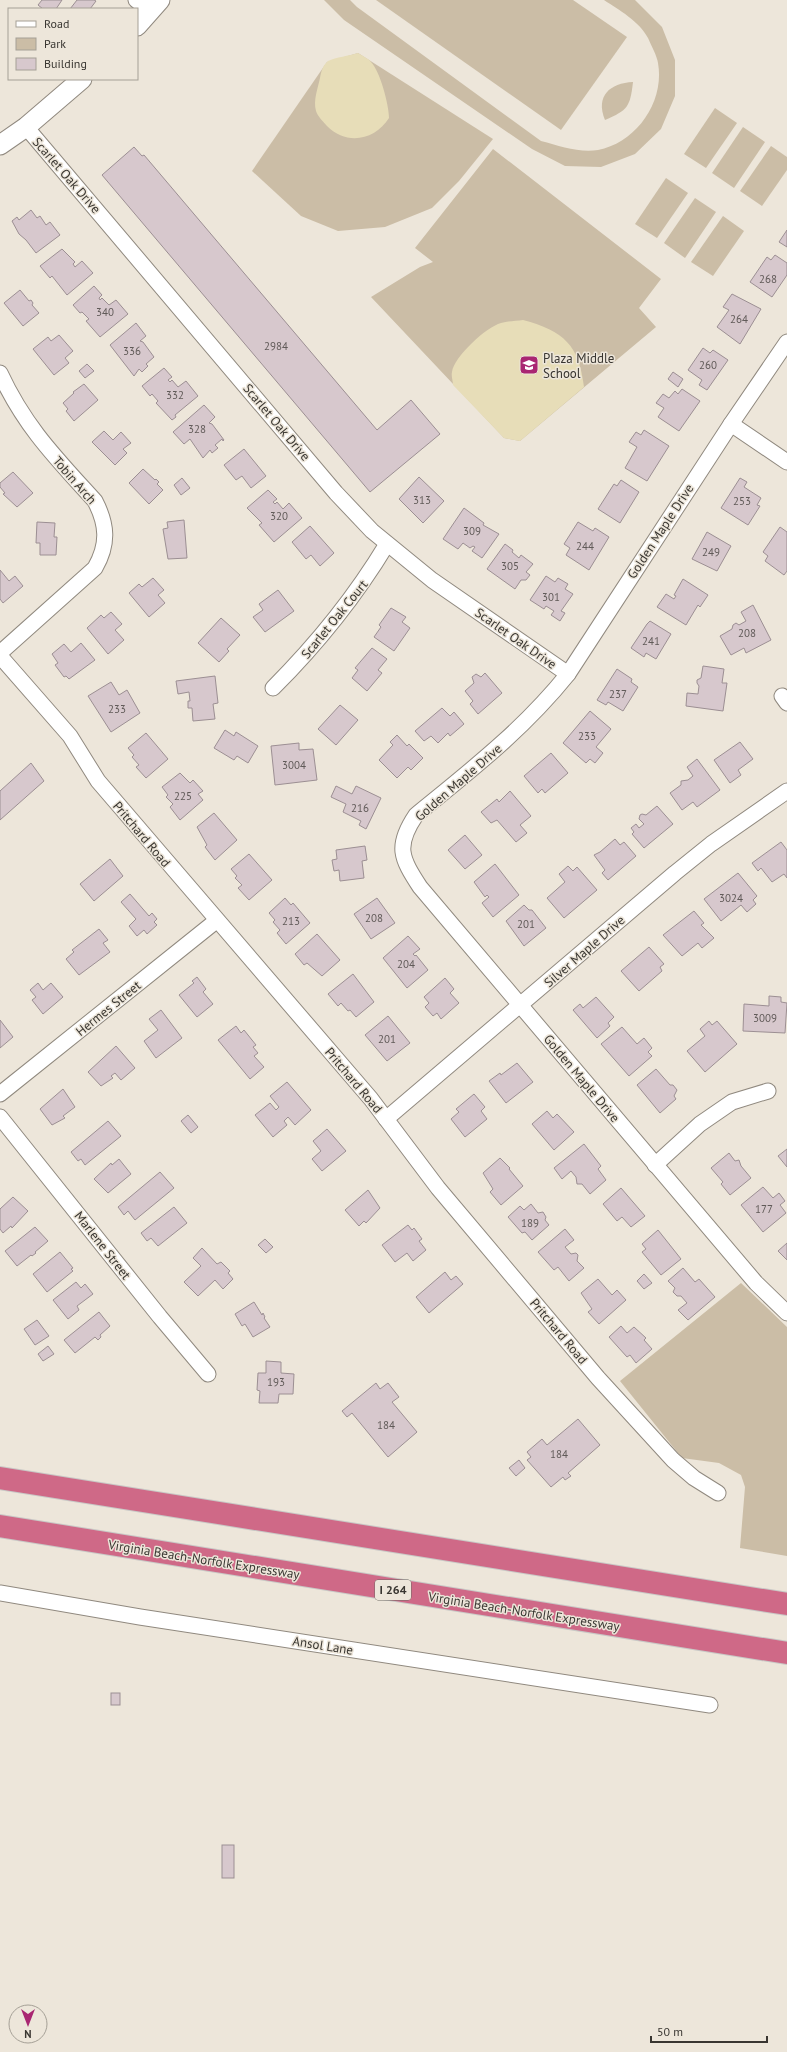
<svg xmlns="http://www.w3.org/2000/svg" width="787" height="2052" font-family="'PT Sans',sans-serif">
  <rect width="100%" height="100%" fill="#ede6da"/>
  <g fill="#cbbda6">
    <path d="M324 0H350L357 7 541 141C560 146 579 153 598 150 636 143 665 102 658 63 657 56 651 45 648 38 639 21 619 10 604 0H635L662 27 675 60V96L661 129 635 154 601 167 565 166 532 149 344 20Z"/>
    <polygon points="376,0 573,0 627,37 561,130"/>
    <polygon points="358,53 493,139 459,181 432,208 385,227 338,231 301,216 252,171 327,62"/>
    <path d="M633 82C630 107 628 110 605 120 595 96 610 83 633 82Z"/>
    <polygon points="715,108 737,123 706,168 684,154"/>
    <polygon points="743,127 765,142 734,188 712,173"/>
    <polygon points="771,146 787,157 787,170 762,206 740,191"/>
    <polygon points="493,149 661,279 639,308 656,327 520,441 504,438 371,297 420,267 433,262 415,248"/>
    <polygon points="666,178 688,193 657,238 635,224"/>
    <polygon points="695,198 716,212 685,258 664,243"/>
    <polygon points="723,216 744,231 713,276 691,262"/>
    <polygon points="741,1283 787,1327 787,1556 740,1548 745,1487 741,1475 719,1463 682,1458 620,1381"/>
  </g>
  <g fill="#e7ddb8">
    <path d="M358 53C362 56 368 58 371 62 380 71 389 105 389 118 375 140 347 146 327 126 323 121 318 117 316 111 313 100 318 88 320 78 321 72 323 65 328 61 336 57 349 56 358 53Z"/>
    <path d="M523 320C564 331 579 345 584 387L520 441 504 438 453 385C453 381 451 376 452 372 454 357 486 327 501 323 508 321 516 321 523 320Z"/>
  </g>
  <g fill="#d7c8cd" stroke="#9c8f93">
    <polygon points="42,0 62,0 56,9 43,9 38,5"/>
    <polygon points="77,0 94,0 96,1 90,9 70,9"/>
    <polygon points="134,147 142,156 144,155 377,430 411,400 440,434 370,492 102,175"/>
    <polygon points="31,210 37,218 40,216 46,225 50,222 60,235 36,253 26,240 19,234 12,221 17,217 19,220"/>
    <polygon points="787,230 787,247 779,242"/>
    <polygon points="62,249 75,262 73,264 75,267 82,261 93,273 67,295 52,276 50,278 40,266"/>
    <polygon points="775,255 787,263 787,275 772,297 750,282 767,257 771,260"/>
    <polygon points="94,286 102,295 99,298 100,300 102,298 109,305 116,300 128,314 100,337 86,321 89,319 82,312 80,313 73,305"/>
    <polygon points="20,290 29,301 31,300 33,303 32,305 39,313 23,326 4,303"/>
    <polygon points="732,294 761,309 740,344 717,327 729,310 723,307"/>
    <polygon points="136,323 146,336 140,341 143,342 154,357 146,364 148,366 142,372 139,369 134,376 110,345"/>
    <polygon points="59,335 73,351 65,358 69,363 54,375 33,349 48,337 51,341"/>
    <polygon points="703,348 710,353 713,350 728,360 707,390 699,385 702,380 688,370"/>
    <polygon points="87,364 94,371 85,378 79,371"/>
    <polygon points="164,368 172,377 168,380 170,382 172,380 178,387 186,381 198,396 175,415 176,417 172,420 156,403 158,401 152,394 150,396 142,386"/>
    <polygon points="673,372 683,379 678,387 668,379"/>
    <polygon points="84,384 98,400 74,421 66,411 68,409 63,403 74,393 73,392"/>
    <polygon points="682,389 700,401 679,431 658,417 664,408 656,403 663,394 669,398 675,391 678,394"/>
    <polygon points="204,405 215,417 209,423 212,424 224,440 223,441 222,439 215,445 218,448 212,453 210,450 203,458 190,439 184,444 173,432"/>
    <polygon points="644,430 669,446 647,481 625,468 637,447 629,442 636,432 641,435"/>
    <polygon points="104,431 113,440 121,432 131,443 123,449 127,453 115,465 92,442"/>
    <polygon points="244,449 266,476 251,488 242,476 236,480 224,465"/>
    <polygon points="143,469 155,480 156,479 159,482 157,484 163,490 149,504 129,483"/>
    <polygon points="13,472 33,493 17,507 3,494 5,493 0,487 0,483"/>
    <polygon points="419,477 444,501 423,523 399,499"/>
    <polygon points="182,478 190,488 181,495 174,485"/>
    <polygon points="740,478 747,482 744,487 761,498 757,505 760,506 748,525 721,508"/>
    <polygon points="621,480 639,492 620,523 598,509 614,484 617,486"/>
    <polygon points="268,490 277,499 273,502 275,504 277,502 283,509 289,503 302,518 274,542 259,525 262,523 247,508"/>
    <polygon points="464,508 484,523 483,525 499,534 482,558 472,551 475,547 473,546 470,548 463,543 458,549 443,539"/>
    <polygon points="184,520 187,558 168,559 163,529 168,528 167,522"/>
    <polygon points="37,522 55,523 54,537 57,537 56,555 40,555 40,543 36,543"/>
    <polygon points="578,522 593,531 595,528 609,537 589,570 566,555 570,548 564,544"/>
    <polygon points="310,526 334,553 320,566 311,555 306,559 292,542"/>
    <polygon points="780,527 787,532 787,571 784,575 765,561 768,556 763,552"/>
    <polygon points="707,532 731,546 717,571 692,559"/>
    <polygon points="505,544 513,550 512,552 519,558 521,555 533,564 526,572 530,575 526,580 521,580 515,589 487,569"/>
    <polygon points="0,570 9,581 15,576 23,586 3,603 0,599"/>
    <polygon points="546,576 555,582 558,578 568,584 565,589 573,594 561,611 565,613 560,621 551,615 554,611 546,606 544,609 530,600"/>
    <polygon points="153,578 164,590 158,595 165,603 149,617 129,593 139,584 142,587"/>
    <polygon points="683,579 708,595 700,607 698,605 686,625 657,607 666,594 674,599 676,596 674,595"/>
    <polygon points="278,590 294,611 265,632 253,617 263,610 259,604"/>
    <polygon points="753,605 771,640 746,653 744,648 731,655 720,636 732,629 733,625 736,623 739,625 746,621 741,612"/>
    <polygon points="391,608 406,617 402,622 410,628 394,651 374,637 381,627 379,625"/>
    <polygon points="111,612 122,624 115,630 124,640 108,654 87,628 101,615 104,618"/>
    <polygon points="221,618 240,635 227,649 229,651 219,662 198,643"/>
    <polygon points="650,621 671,634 656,659 646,653 644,657 631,648 647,624"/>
    <polygon points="81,643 95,660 69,679 66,676 64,677 55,665 58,663 52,654 64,644 71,652"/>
    <polygon points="372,648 387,659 378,670 382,673 367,691 352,678 358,670 355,668"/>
    <polygon points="703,666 724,669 722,683 727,683 723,711 686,706 687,693 698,694 699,686 697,683 697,680 701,678"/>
    <polygon points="617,669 632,679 631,682 638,687 623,711 608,702 606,705 597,700"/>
    <polygon points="485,673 502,693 478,714 470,704 473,701 465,691 474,683 472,677 476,674 481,677"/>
    <polygon points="215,676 218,703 213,704 215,719 193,721 192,708 188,708 188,701 190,701 189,692 178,694 176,681"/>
    <polygon points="111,682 119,695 127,690 140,713 111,732 88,696"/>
    <polygon points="340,705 358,720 336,745 318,729"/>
    <polygon points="442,708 450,716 454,712 464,724 450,736 448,733 438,743 431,736 424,741 415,731"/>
    <polygon points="590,711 611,729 596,747 603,753 595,763 590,759 586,763 563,743"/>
    <polygon points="225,730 234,736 236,732 258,746 248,763 237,756 234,760 214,748"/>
    <polygon points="146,733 168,759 146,778 136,767 139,765 132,757 134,755 128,748"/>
    <polygon points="397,735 407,746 409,744 423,758 411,770 408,767 397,778 379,760 393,745 390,742"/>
    <polygon points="740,742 753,759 738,770 741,775 730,783 714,760"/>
    <polygon points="299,743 299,750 313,749 317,780 275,785 271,746"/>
    <polygon points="551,753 568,773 545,793 542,789 538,793 524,776"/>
    <polygon points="697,759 720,790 697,807 693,802 682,810 670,793 681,785 681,781 688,780 693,776 687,767"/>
    <polygon points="31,763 44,781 0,820 0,791"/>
    <polygon points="180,773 190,783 193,780 203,791 198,794 203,800 180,820 170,807 173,804 166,797 168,795 162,787"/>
    <polygon points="336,786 352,794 356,786 381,798 366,829 359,825 361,821 343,812 346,804 331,797"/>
    <polygon points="510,791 531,816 520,825 527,833 516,842 497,820 491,823 481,812 497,799 499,802"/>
    <polygon points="657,806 673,824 644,848 632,834 634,832 631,828 636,824 639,828 644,824 639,819 640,815 642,814 646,815"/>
    <polygon points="214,813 237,840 215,860 205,847 207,845 197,827"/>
    <polygon points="465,835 482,855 465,869 448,850"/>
    <polygon points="615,839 620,845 624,842 636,856 608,880 602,873 605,870 594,855 600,852"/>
    <polygon points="781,842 787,850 787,878 784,874 772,882 761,868 758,871 752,863"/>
    <polygon points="365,846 367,860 362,861 364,878 340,881 339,870 334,871 332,860 337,859 336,850"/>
    <polygon points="249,854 272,880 249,900 238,888 242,885 235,878 237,876 231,869"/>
    <polygon points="110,859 123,876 94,901 80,884"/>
    <polygon points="495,864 519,895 493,917 482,903 489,897 487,895 485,897 474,882"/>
    <polygon points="568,866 573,871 577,867 597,890 564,918 547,898 565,882 559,874"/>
    <polygon points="738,873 757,896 753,900 756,904 747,912 741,905 721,921 704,899"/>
    <polygon points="130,894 149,916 152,913 157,919 154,922 157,925 147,934 144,930 137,936 129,926 136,919 121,902"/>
    <polygon points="285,898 291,905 293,903 310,923 286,944 277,933 280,930 273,922 275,920 269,913"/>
    <polygon points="377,898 395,923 371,939 354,914"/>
    <polygon points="524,905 529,910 532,910 546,928 524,946 506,921"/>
    <polygon points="694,911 704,923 701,925 714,938 702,948 698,943 682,956 663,935"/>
    <polygon points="99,929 108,940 103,943 110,952 79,975 66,959 74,952 72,950"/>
    <polygon points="317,934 340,960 322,976 307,963 304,965 295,954"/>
    <polygon points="408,936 420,949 413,954 415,956 416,955 428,970 407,988 383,958"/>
    <polygon points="649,947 664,964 660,967 662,971 639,991 621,971"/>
    <polygon points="353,974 374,1002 356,1017 350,1010 348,1011 341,1003 338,1006 328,994"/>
    <polygon points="197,977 206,989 203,992 213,1004 197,1017 179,995 194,983 192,981"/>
    <polygon points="445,978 454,989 450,993 459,1003 441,1019 437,1013 433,1016 425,1007 429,1003 424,997"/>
    <polygon points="38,983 43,990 51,983 63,997 43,1014 32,1000 36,997 30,990"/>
    <polygon points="769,996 781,997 781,1002 787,1003 785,1033 743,1031 744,1004 769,1006"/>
    <polygon points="596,997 614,1017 608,1023 610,1026 597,1038 573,1010 580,1004 583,1008"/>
    <polygon points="161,1010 182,1038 156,1058 144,1041 158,1030 149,1019"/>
    <polygon points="388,1016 410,1043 387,1061 365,1035"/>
    <polygon points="0,1020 13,1037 0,1048"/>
    <polygon points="709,1021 712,1025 717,1021 737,1044 705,1072 687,1051 705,1036 700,1029"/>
    <polygon points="236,1026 241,1033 244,1030 256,1045 253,1047 258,1053 254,1056 264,1067 250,1079 218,1040"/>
    <polygon points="622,1027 637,1044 644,1038 652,1048 648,1052 652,1056 629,1076 601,1044"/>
    <polygon points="116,1046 135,1068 121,1080 115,1073 111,1076 113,1078 101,1086 88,1072"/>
    <polygon points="517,1063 533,1082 506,1103 489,1081 500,1073 501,1075"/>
    <polygon points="656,1069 670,1085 673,1085 677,1090 674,1096 676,1099 660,1113 637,1085"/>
    <polygon points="287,1082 311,1110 295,1125 288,1117 284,1121 287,1125 273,1137 255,1115 270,1103 276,1110 279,1107 270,1096"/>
    <polygon points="63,1089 75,1107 63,1116 65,1118 52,1125 40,1109"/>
    <polygon points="474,1094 485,1107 481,1111 487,1119 465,1137 451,1119 459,1112 456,1109"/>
    <polygon points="547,1111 553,1118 557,1114 574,1132 554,1150 532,1124"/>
    <polygon points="188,1115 198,1127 191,1133 181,1121"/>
    <polygon points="108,1121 121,1136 85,1165 81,1159 78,1161 71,1152"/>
    <polygon points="327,1129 346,1151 322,1171 312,1159 321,1151 313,1141"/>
    <polygon points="584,1144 601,1166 598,1169 606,1180 590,1194 582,1184 577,1184 576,1177 571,1171 562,1179 554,1168"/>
    <polygon points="787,1149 787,1167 778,1156"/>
    <polygon points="729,1153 735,1161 739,1160 741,1166 751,1178 730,1195 721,1184 723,1182 711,1168"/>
    <polygon points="500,1158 510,1168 509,1169 523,1186 501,1205 490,1192 493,1189 483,1173"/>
    <polygon points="119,1159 131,1174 108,1193 94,1179 111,1163 112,1165"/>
    <polygon points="160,1172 174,1188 135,1220 128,1211 124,1215 118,1207"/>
    <polygon points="763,1187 773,1198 779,1193 785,1201 780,1205 786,1213 763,1232 741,1205"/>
    <polygon points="621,1188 645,1216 631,1227 622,1217 617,1221 603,1204"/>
    <polygon points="368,1190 380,1208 366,1223 364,1221 359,1226 345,1210"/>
    <polygon points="13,1197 28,1211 12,1228 11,1226 3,1233 0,1229 0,1209"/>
    <polygon points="531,1204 538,1213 543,1212 546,1217 545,1220 549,1225 532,1240 525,1232 522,1233 508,1217 520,1206 524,1210"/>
    <polygon points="174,1207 187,1223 158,1246 151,1238 147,1241 141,1233"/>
    <polygon points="408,1225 412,1230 414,1228 422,1239 419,1241 426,1250 413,1261 407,1253 395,1262 382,1245"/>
    <polygon points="35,1227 48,1241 35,1252 36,1253 32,1256 31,1255 17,1266 5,1251"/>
    <polygon points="565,1229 574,1240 565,1247 571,1254 576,1253 578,1255 577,1261 584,1268 569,1281 558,1267 554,1270 538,1252"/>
    <polygon points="658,1230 681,1259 661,1275 642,1252 646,1249 642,1244"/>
    <polygon points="265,1239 273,1247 266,1253 258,1245"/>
    <polygon points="787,1243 787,1260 778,1251"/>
    <polygon points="202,1248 217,1264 221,1262 230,1271 228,1273 233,1279 223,1289 215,1280 198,1296 184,1282 201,1266 193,1258"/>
    <polygon points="60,1252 73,1268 71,1269 73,1271 47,1292 33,1274"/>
    <polygon points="683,1268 695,1282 699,1279 715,1297 688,1320 678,1310 687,1303 681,1296 677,1296 673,1292 675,1288 668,1281"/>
    <polygon points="445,1272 451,1280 456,1276 463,1284 429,1313 416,1297"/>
    <polygon points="644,1274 652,1283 644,1289 637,1281"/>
    <polygon points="598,1279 612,1295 617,1290 626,1300 599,1324 588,1312 592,1309 581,1293"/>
    <polygon points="76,1282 81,1288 85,1284 93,1294 77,1306 79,1310 68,1319 53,1300"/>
    <polygon points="254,1302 262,1315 263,1313 265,1317 264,1318 270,1327 253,1337 245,1324 242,1326 235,1314"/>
    <polygon points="99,1312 110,1326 100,1335 101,1337 98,1340 95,1337 75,1353 64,1340"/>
    <polygon points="37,1320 49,1336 35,1345 24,1329"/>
    <polygon points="621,1326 627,1333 634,1327 646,1338 644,1340 652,1349 636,1363 630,1355 627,1357 609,1337"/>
    <polygon points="48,1346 54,1354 43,1361 38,1354"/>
    <polygon points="266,1361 281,1362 281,1373 294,1374 293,1394 279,1394 278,1403 259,1403 260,1391 257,1390 258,1373 266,1373"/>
    <polygon points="376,1383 380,1389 388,1383 399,1397 392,1402 417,1432 388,1457 352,1413 347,1417 342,1411"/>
    <polygon points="578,1419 600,1445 568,1473 571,1476 565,1480 563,1477 551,1487 527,1460 531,1457 527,1452 542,1439 547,1445"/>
    <polygon points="519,1460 525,1468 516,1476 509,1468"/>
    <rect x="111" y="1693" width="9" height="12"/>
    <rect x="222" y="1845" width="12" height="33"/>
  </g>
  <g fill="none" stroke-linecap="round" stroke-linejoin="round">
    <g stroke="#90897f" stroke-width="17">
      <g id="minor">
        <polyline points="136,0 151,12"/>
        <polyline points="26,127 336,493 372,531 432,580 568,674"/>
        <path d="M787 342 731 424 568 674C523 730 471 770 416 815 395 846 401 858 420 887L756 1283 787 1313"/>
        <path d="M0 373C25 427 56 458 95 501 107 524 109 544 95 568L0 653"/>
        <polyline points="731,424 787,462"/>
        <polyline points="0,656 70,736 98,781 371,1099 438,1188 598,1378 673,1460 694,1478 718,1493"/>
        <path d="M273 688C317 644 355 597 387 544"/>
        <polyline points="782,696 787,703"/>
        <polyline points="0,1094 216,921"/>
        <polyline points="0,1117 160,1317 208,1374"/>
        <polyline points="386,1119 675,873 711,844 787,791"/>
        <polyline points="655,1165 700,1124 732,1102 768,1091"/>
        <polyline points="0,1593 140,1617 710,1705"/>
      </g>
    </g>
    <g stroke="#90897f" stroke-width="21">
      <g id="tertiary">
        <polyline points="137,26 160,0"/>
        <polyline points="0,145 26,127 82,79"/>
      </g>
    </g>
    <g stroke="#c8c7c5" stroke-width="24">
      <g id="motorway">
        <polyline points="0,1478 787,1604"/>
        <polyline points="0,1526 787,1653"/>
      </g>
    </g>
    <use href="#minor" stroke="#fff" stroke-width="15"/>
    <use href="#tertiary" stroke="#fff" stroke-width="19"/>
    <use href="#motorway" stroke="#cf6987" stroke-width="22"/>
  </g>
  <defs>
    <g id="school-square" transform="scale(1)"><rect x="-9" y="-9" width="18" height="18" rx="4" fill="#a92672" stroke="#ede6da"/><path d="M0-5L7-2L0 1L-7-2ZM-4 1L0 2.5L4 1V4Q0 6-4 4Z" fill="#fff"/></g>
  </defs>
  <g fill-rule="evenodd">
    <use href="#school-square" x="529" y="365"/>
  </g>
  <g text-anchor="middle" stroke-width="3" stroke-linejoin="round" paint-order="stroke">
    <g font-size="11" fill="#605a58">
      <text x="768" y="283">268</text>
      <text x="105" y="316">340</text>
      <text x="739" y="323">264</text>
      <text x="276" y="350">2984</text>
      <text x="132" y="355">336</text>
      <text x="708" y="369">260</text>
      <text x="175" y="399">332</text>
      <text x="197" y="433">328</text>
      <text x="422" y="504">313</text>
      <text x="742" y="505">253</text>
      <text x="279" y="520">320</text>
      <text x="472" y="535">309</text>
      <text x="585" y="550">244</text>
      <text x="711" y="556">249</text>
      <text x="510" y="570">305</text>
      <text x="551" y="601">301</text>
      <text x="747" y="637">208</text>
      <text x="651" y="645">241</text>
      <text x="618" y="698">237</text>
      <text x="117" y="713">233</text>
      <text x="587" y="740">233</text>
      <text x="294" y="769">3004</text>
      <text x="183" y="800">225</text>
      <text x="360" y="812">216</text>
      <text x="731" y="902">3024</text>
      <text x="374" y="922">208</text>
      <text x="291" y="925">213</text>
      <text x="526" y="928">201</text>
      <text x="406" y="968">204</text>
      <text x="765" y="1022">3009</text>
      <text x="387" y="1043">201</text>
      <text x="764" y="1213">177</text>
      <text x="530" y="1227">189</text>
      <text x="276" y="1386">193</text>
      <text x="386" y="1429">184</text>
      <text x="559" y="1458">184</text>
    </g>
    <rect fill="#ede6da" stroke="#6f6b64" stroke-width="1" x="375" y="1580" width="36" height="20" rx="3"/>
    <g font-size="12" font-weight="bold" fill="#393631">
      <text x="393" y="1594">I 264</text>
    </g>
    <g font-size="13" fill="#393631" stroke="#ede6da">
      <text transform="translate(67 175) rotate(49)" y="5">Scarlet Oak Drive</text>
      <text transform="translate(277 422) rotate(50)" y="5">Scarlet Oak Drive</text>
      <text transform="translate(75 480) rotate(49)" y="5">Tobin Arch</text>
      <text transform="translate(660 531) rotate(-57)" y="5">Golden Maple Drive</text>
      <text transform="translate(334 619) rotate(-51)" y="5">Scarlet Oak Court</text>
      <text transform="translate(516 638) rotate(35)" y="5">Scarlet Oak Drive</text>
      <text transform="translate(458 782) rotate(-41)" y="5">Golden Maple Drive</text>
      <text transform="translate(142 834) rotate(50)" y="5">Pritchard Road</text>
      <text transform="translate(584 951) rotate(-41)" y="5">Silver Maple Drive</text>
      <text transform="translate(108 1008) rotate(-39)" y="5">Hermes Street</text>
      <text transform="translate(582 1078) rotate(50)" y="5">Golden Maple Drive</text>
      <text transform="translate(354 1080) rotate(50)" y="5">Pritchard Road</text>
      <text transform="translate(103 1245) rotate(52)" y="5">Marlene Street</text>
      <text transform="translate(559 1331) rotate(50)" y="5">Pritchard Road</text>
      <text transform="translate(204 1559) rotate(9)" y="5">Virginia Beach-Norfolk Expressway</text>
      <text transform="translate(524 1611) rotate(9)" y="5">Virginia Beach-Norfolk Expressway</text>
      <text transform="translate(323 1645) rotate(9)" y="5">Ansol Lane</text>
    </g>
    <g font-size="13" fill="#393631" stroke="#ede6da" text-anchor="start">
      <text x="543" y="363">Plaza Middle<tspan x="543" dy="15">School</tspan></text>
    </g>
  </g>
  <rect x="8" y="8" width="130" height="72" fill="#ede6da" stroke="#a5a096"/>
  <rect x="16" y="21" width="20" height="6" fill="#ffffff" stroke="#a5a096"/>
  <text x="44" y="28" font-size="12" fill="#393631">Road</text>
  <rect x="16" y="38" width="20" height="12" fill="#cbbda6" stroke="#a5a096"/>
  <text x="44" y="48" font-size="12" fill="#393631">Park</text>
  <rect x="16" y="58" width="20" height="12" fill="#d7c8cd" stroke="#a5a096"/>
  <text x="44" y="68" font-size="12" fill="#393631">Building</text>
  <g transform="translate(28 2024) rotate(180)"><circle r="19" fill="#ede6da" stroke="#a5a096"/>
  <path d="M0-3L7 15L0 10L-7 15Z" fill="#a92672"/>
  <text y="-6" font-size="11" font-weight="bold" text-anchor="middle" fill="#393631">N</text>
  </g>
  <path d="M651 2036v6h116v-6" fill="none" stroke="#393631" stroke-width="2"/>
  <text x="657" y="2036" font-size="12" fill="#393631" stroke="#ede6da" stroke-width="3" paint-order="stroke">50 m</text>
</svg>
